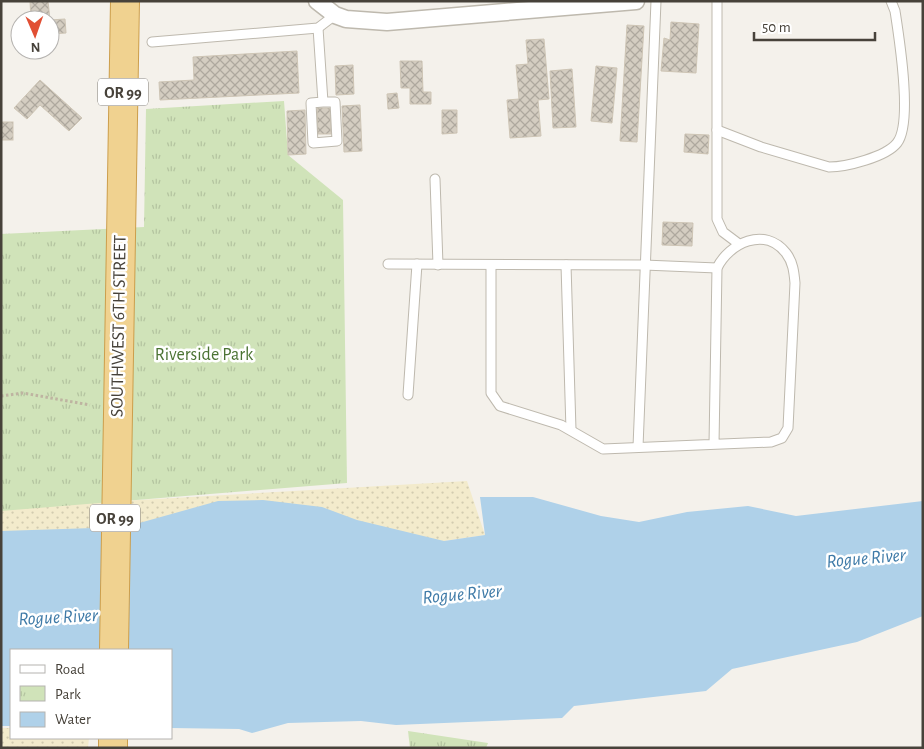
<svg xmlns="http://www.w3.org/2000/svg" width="924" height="749" font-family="'Alegreya Sans',sans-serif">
  <defs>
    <pattern id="sand-dots" width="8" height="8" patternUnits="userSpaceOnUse" patternTransform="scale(1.25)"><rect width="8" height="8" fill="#f3ebcc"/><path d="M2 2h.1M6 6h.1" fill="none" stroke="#d2cbb0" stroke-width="1.8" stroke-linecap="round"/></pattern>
    <pattern id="park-tufts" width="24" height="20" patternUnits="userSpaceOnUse" patternTransform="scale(1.25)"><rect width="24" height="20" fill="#d0e3b9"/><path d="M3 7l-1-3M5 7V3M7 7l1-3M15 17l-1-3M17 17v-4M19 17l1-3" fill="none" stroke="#b4c4a0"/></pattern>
    <pattern id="building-cross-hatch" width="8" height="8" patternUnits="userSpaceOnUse" patternTransform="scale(1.25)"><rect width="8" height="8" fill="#d4cdc1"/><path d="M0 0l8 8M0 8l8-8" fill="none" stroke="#aea89e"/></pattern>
  </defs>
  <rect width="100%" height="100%" fill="#f4f1eb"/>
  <g fill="url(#sand-dots)">
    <polygon points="467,481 485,535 444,541 125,527 1,533 1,508"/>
    <polygon points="1,728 11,728 11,738 89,738 88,748 1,748"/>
  </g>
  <g fill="url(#park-tufts)">
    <polygon points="284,101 288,155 343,200 347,483 1,511 1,234 144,227 146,109"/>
    <polygon points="408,731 488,743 486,748 410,748"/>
  </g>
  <polygon fill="#afd1e9" points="480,497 533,497 601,516 639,522 687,512 748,506 796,516 923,501 923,616 857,642 732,669 706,691 574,706 562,718 396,725 361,721 288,723 252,733 239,729 171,728 171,650 11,650 11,726 1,726 1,531 125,527 218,501 263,500 322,507 357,520 444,541 485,535"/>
  <g fill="url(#building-cross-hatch)" stroke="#cec5b5">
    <polygon points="30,1 48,1 50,20 65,19 66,33 50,34 50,20 31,20"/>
    <polygon points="671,22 699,24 696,73 661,71 664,38 670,40"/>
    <polygon points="627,25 644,26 637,142 620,141"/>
    <polygon points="544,39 549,99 538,100 541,136 510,138 507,100 519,99 516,65 528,64 526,40"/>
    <polygon points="297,51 299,93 160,100 159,82 194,80 193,57"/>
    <polygon points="400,61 422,61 423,92 431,92 431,104 410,104 410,88 401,88"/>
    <polygon points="353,65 354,94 336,95 335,66"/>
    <polygon points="596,66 617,68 612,123 591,121"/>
    <polygon points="572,69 576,127 553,128 550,71"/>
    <polygon points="40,80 82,118 69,131 40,105 27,119 14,108"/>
    <polygon points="397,93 399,108 388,109 387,94"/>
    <polygon points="360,105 362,151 344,152 342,106"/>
    <polygon points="317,108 330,108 331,134 318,134"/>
    <polygon points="305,110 306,154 288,155 287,111"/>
    <polygon points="442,110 457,110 457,133 442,134"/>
    <rect x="1" y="122" width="12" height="18"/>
    <polygon points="685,134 709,135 708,154 684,152"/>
    <polygon points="663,222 693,223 692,246 662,245"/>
  </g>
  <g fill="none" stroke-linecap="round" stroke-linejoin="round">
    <g stroke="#beb9ae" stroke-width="11">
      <g id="service">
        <polyline points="717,1 717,219 723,232 739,244"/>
        <polyline points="318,28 323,102 311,103 313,143 337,141 335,102 323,102"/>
        <polyline points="152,42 318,28 335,15"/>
        <path d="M717 130 761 147 829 167C846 167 886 157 897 143 913 123 899 37 895 11L891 1"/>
        <polyline points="435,179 438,265"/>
        <polyline points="388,264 644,265 717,268"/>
        <path d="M491 265V393L500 406 561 425 603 449 771 442 782 438 788 428 795 283C794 272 793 262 786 253 765 226 729 243 717 268L714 444"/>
        <polyline points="566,265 571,430"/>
        <polyline points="408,395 417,264"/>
        <polyline points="638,447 656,1"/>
      </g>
    </g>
    <g stroke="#beb9ae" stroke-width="19">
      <polyline id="minor" points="317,1 335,15 346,19 387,22 636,1"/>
    </g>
    <g stroke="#cc9e4c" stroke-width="30">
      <g id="trunk">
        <polyline points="114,650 125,1"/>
        <polyline points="113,748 113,738"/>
      </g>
    </g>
    <polyline stroke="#beb4a1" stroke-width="3" stroke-dasharray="2.5 2.5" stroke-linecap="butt" points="1,396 23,393 90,405"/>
    <use href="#service" stroke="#fff" stroke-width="9"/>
    <use href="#minor" stroke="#fff" stroke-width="16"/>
    <use href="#trunk" stroke="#f0d290" stroke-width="28"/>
  </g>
  <g text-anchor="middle" stroke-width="5" stroke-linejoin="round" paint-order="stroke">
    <g fill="#fff" stroke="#7e7b75" stroke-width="1">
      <rect x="98" y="78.5" width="50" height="27" rx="4"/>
      <rect x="90" y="504.5" width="50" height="27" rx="4"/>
    </g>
    <g font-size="16" font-weight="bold" fill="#47423a">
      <text x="123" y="98">OR 99</text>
      <text x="115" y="524">OR 99</text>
    </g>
    <g font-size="18" fill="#47423a" stroke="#fff">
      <text transform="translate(118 326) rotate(-89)" y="6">SOUTHWEST 6TH STREET</text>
    </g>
    <g font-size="18" fill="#4b7333" stroke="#fff">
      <text x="204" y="360">Riverside Park</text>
    </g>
    <g font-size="19" font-style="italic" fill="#3e7aa7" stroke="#fff">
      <text transform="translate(866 557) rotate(-5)" y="7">Rogue River</text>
      <text transform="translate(462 593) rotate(-5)" y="7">Rogue River</text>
      <text transform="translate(58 616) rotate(-3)" y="7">Rogue River</text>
    </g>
  </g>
  <rect width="924" height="749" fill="none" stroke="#47423a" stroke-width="5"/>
  <rect x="10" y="649" width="162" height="90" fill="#ffffff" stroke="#b5b3b0"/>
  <rect x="20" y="665" width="25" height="8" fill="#ffffff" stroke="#b5b3b0"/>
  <text x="55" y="674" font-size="15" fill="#47423a">Road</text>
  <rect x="20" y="686" width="25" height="15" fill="url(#park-tufts)" stroke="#b5b3b0"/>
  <text x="55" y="699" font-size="15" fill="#47423a">Park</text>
  <rect x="20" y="712" width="25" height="15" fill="#afd1e9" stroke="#b5b3b0"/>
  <text x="55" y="724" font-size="15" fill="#47423a">Water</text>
  <g transform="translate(35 35) rotate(178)"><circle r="24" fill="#ffffff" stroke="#b5b3b0"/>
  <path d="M0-4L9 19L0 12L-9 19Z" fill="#e14f34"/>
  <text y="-8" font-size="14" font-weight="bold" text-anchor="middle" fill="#47423a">N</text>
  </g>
  <path d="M754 32v8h121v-8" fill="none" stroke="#47423a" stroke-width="2.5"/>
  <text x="762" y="32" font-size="15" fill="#47423a" stroke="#ffffff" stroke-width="4" paint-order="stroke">50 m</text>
</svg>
